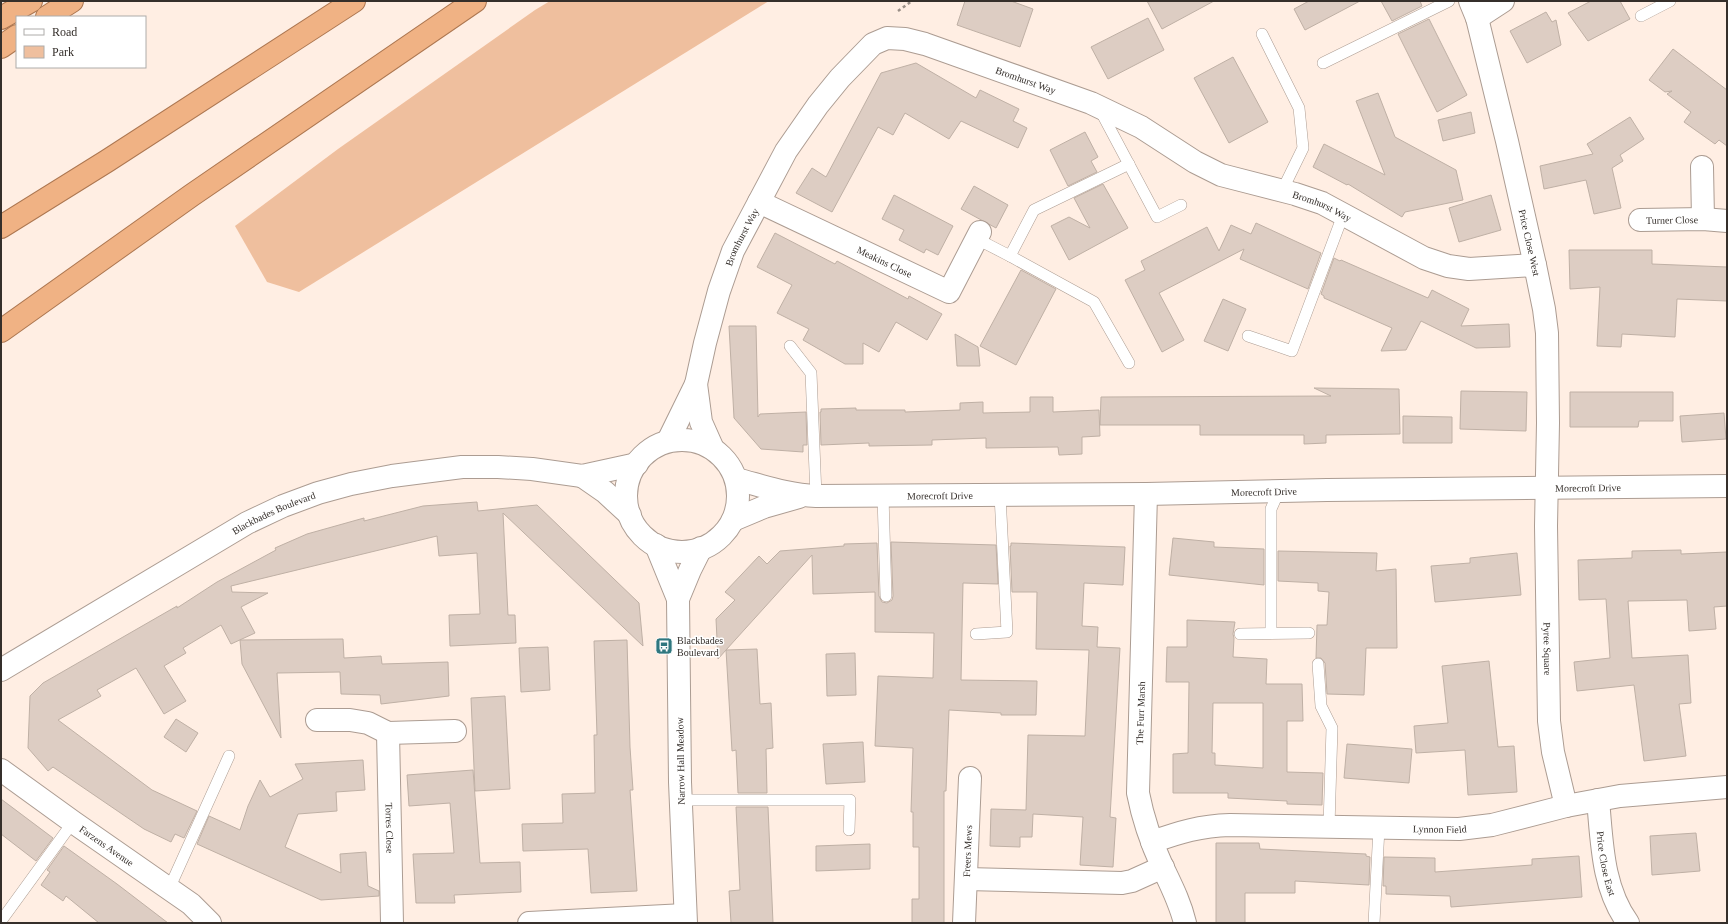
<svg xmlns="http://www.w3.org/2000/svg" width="1728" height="924" font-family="Georgia,serif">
  <rect width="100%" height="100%" fill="#ffeee3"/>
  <polygon fill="#efbf9e" points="550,1 769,1 299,292 267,282 235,226 338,149 535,10"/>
  <g fill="#ddcdc3" stroke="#bfb0a5" fill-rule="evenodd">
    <polygon points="965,1 1011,1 1033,9 1020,47 957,25"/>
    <polygon points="1147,1 1214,1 1162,29"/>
    <polygon points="1309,1 1360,1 1305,30 1294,9"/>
    <polygon points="1381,1 1420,1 1422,6 1392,21"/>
    <polygon points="1591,1 1620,1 1630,19 1588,41 1568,13"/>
    <polygon points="1546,12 1552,22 1556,20 1561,45 1527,63 1510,31"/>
    <polygon points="1148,18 1164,50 1108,79 1091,47"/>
    <polygon points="1429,19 1467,95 1437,112 1398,34"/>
    <polygon points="1673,49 1727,90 1727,146 1719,140 1715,144 1684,122 1691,112 1667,94 1672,91 1665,92 1649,80"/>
    <polygon points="1233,57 1268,122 1229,143 1194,78"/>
    <polygon points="916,63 976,98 980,90 1019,109 1013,121 1027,128 1018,148 961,121 949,139 905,113 893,135 878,127 832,212 796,193 812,168 826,177 881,73"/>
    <polygon points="1378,93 1395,137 1456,170 1463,200 1405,212 1402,217 1348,184 1347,185 1313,167 1324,144 1385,175 1356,101"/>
    <polygon points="1471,112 1475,133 1443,141 1438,120"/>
    <polygon points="1630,117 1644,139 1620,155 1623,161 1612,168 1621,208 1594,214 1586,180 1544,189 1540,166 1593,154 1587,144"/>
    <polygon points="1085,132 1098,157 1091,161 1097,172 1068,186 1050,150"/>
    <polygon points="1103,184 1128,228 1069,260 1051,226 1069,217 1090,228 1074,198"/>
    <polygon points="974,186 1008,205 996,228 961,209"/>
    <polygon points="894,195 953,226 938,255 926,249 924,253 899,240 904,230 882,219"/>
    <polygon points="1491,195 1501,230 1459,242 1449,208"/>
    <polygon points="1256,223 1321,253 1308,289 1240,259 1244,249 1159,293 1184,340 1162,352 1125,280 1145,270 1141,261 1207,227 1219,251 1231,225 1251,234"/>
    <polygon points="775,233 835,264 837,261 908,299 909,296 942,314 927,340 896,322 879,352 863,343 863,364 845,364 803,340 809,329 777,313 792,285 757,267"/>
    <polygon points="1569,250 1652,250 1652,264 1727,267 1727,301 1677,299 1675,337 1622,334 1621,347 1597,346 1600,287 1570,289"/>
    <polygon points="1334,258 1340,261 1341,260 1428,298 1432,290 1469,309 1461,326 1509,324 1510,347 1476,348 1421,321 1406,350 1381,351 1392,328 1324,298 1324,296 1321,294"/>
    <polygon points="1021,270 1056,289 1016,365 980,346"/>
    <polygon points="1223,299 1246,309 1228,351 1204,341"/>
    <polygon points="729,326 756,326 758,417 760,414 806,412 807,445 803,445 803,452 761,449 734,418"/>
    <polygon points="955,334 978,347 980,366 957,366"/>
    <polygon points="1314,388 1399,389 1400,434 1326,435 1326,443 1304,444 1304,435 1200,435 1200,425 1100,425 1101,397 1331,396"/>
    <polygon points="1461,391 1527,392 1526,431 1460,429"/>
    <polygon points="1570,392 1673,392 1673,421 1639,421 1638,427 1570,427"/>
    <polygon points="1030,397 1053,397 1053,412 1099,410 1100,436 1082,437 1082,454 1059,455 1058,447 986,448 986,438 932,440 932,445 869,446 869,443 821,445 820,412 821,412 821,409 856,408 856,410 905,410 905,412 960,410 960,403 983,402 983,413 1030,412"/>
    <polygon points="1724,413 1726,439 1682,442 1680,416"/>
    <polygon points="1403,416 1452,417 1452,443 1403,443"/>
    <polygon points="477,502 478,511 537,505 639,603 643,646 503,513 508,615 515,615 516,643 450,646 449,615 480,614 477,553 439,556 437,536 231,586 232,592 268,593 241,607 255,633 231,644 221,625 183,648 186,653 164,666 186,701 164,714 136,668 97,690 101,696 58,720 152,790 197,811 184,838 175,834 171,842 144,829 53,767 48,771 28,748 30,696 43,683 177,606 177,608 217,582 276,550 275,548 307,534 364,518 364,521 423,506"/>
    <polygon points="1173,538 1214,542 1214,547 1264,549 1264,585 1169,575"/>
    <polygon points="891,542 996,545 998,584 963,583 961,680 1037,681 1036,715 1001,715 1001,713 949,710 946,791 944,791 944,923 912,923 912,899 919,899 919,847 913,847 913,812 911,812 913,748 875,746 878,676 933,678 934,633 875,632 875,592 813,594 812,555 726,650 757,649 760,704 771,703 773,748 766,749 767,793 738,793 736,750 732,751 726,650 718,659 716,619 735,600 725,592 759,556 767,564 780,551 844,546 844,544 877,543 879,596 882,602 887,603 892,600 893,596"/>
    <polygon points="1011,543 1125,547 1123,585 1084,583 1082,626 1098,627 1097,647 1120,648 1110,817 1116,818 1113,867 1080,865 1083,817 1033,814 1032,837 1020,837 1020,847 990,846 991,809 1026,810 1028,735 1085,736 1089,650 1036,649 1037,592 1012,592 1010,546 1011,546"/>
    <polygon points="1681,550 1681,554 1727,552 1727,606 1714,607 1716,629 1689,631 1687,600 1628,601 1632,658 1688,655 1691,703 1679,704 1686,756 1644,761 1634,685 1577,691 1574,662 1610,658 1606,599 1579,600 1578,560 1632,558 1632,551"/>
    <polygon points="1278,551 1377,553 1376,571 1396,569 1397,648 1366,648 1364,695 1327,694 1325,663 1321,658 1316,658 1317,625 1327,625 1329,592 1318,591 1318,583 1278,581"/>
    <polygon points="1517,553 1521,595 1435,602 1431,566 1470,563 1470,558"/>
    <path d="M1187 620 1235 622 1233 634 1234 638 1233 657 1267 659 1266 684H1302L1303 721H1287V772L1323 773 1322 805 1287 804V801L1228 798V793H1173V754L1188 753 1189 682H1166L1167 647H1187ZM1213 703H1263V768L1215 765V753H1212Z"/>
    <polygon points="343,639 344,658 381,656 382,664 448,662 449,696 381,704 380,695 341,694 340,672 277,673 281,738 242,664 240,640"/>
    <polygon points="627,640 630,747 633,790 630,790 637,891 591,893 588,849 523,851 522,824 563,823 562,794 595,793 594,735 597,735 594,641"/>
    <polygon points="548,647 550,690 521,692 519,648"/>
    <polygon points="855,653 856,695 827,696 826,654"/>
    <polygon points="1489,661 1498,747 1514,746 1517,792 1468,795 1465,750 1416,753 1414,726 1448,723 1442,666"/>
    <polygon points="505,696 510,789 475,791 471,698"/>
    <polygon points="176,719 198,733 186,752 164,737"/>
    <polygon points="863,742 865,782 826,784 823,744"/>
    <polygon points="1347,744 1412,749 1409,783 1344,778"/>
    <polygon points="363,760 365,790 336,792 337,811 298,814 285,847 341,873 340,854 366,852 368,886 379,891 379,896 321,900 197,844 209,816 240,830 248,806 260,780 270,797 303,779 295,764"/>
    <polygon points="473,770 480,863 520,862 521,892 454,895 455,903 416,903 413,854 454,853 450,803 409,806 407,775"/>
    <polygon points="1,799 53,838 36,861 1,834"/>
    <polygon points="736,807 768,807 773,923 731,923 729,891 740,890"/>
    <polygon points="1696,833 1700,871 1652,875 1650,836"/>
    <polygon points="1216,843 1259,843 1260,849 1366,854 1366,856 1370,857 1369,885 1295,881 1295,893 1245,893 1245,923 1216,923"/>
    <polygon points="870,844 870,869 816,871 816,846"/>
    <polygon points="64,846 117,884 168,923 99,923 66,896 63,901 41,885 50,872 47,870"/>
    <polygon points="1579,856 1582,897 1451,907 1450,896 1386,894 1386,886 1383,886 1384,857 1435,858 1435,872 1532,865 1532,859"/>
  </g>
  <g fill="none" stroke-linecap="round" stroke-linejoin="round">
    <g stroke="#ac9c92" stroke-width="12">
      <g id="service">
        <polyline points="1641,16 1670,1"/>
        <polyline points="1262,34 1299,108 1303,148 1282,191"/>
        <polyline points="1323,63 1449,1"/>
        <polyline points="1100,110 1157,217 1181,205"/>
        <polyline points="977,239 1010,256 1034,210 1129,164"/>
        <polyline points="1010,256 1094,302 1129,363"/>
        <polyline points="1248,336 1292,351 1343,215"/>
        <polyline points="790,346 811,373 816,496"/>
        <polyline points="883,496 886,596"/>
        <polyline points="1271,633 1271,509 1279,491"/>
        <polyline points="976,634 1007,632 1000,495"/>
        <polyline points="1240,634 1309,633"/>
        <polyline points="1318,664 1321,706 1332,728 1329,826"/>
        <polyline points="681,800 850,800 849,830"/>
        <polyline points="169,889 229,756"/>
        <polyline points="1,921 73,822"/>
        <polyline points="1374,923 1379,828"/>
      </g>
    </g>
    <g stroke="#ac9c92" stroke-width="24">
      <g id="minor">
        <path id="s1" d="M1470 1 1477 18 1507 141 1535 265 1544 309 1547 333 1548 423 1546 526 1549 721 1553 752 1566 806"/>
        <polyline points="1477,18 1503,1"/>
        <polyline points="1702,167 1703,219"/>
        <path id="s2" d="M759 202 949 292 980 232"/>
        <path id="s3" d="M1640 220 1703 219 1727 221"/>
        <polyline points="696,384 701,422 713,449"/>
        <circle cx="682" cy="496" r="56"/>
        <path id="s4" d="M668 441 696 384 705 343 719 291 733 251 786 151 818 105 840 78 873 44 887 38 905 39 925 44 1091 103 1141 127 1195 162 1221 175 1295 194 1322 203 1424 258 1448 266 1469 269 1535 265"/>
        <polyline points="582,476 605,492 630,515"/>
        <path id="s5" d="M736 479C763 486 788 495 816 496L1146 494 1327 490 1727 486"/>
        <path d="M1146 494 1138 793C1143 819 1151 842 1162 866 1171 885 1180 902 1185 923"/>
        <polyline points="733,520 764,507 799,497"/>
        <polyline points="656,545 678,599"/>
        <path id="s6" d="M1 670 247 523 283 506 318 493 351 484 392 476 462 467H498L532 469 582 476 637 464"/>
        <polyline points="317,720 350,720 368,723 388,733 455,731"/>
        <path id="s7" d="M388 733 392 923"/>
        <path id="s8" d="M1 770 73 822 191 904 210 923"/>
        <path id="s9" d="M1598 800C1602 842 1602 887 1628 923"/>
        <path id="s10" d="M1152 842C1180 832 1200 826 1230 825L1459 829 1492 825 1566 806 1620 796 1727 787"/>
        <polyline points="966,879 1122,883 1132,881 1163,867"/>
        <polyline points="529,923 685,915"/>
        <polyline points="686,923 680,782 678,599 690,570 701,548"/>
        <path id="s11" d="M964 923 970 778"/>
      </g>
    </g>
    <g stroke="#ad7751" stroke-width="24">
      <g id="trunk">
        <polyline points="47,17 72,1"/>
        <polyline points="1,18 31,1"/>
        <polyline points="1,47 17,36"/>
        <polyline points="1,227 107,161 354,1"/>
        <polyline points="1,331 192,195 475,1"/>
      </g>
    </g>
    <polyline stroke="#998e86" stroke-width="2.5" stroke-dasharray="3 3" stroke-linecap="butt" points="898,11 912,1"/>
    <use href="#service" stroke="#fff" stroke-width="11"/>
    <use href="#minor" stroke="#fff" stroke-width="22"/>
    <use href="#trunk" stroke="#f0b284" stroke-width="22"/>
  </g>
  <defs>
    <g id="bus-square" transform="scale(0.9)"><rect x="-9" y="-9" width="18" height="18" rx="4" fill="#2f777f" stroke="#fff"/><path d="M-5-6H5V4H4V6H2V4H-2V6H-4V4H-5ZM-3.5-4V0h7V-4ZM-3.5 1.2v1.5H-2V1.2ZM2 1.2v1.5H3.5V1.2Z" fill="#fff"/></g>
  </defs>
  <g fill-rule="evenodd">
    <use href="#bus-square" x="664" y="646"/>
  </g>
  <g text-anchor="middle" stroke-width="3" stroke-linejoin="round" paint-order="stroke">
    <g font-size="10" fill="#352f2b" stroke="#fff">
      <text dy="4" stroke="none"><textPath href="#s4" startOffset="614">Bromhurst Way</textPath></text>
      <text dy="4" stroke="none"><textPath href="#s4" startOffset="938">Bromhurst Way</textPath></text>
      <text dy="4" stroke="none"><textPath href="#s3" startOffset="32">Turner Close</textPath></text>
      <text dy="4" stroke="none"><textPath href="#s4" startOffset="218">Bromhurst Way</textPath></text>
      <text dy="4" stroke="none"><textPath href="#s1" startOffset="249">Price Close West</textPath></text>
      <text dy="4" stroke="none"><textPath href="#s2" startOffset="139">Meakins Close</textPath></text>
      <text dy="4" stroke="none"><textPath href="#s5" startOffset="854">Morecroft Drive</textPath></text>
      <text dy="4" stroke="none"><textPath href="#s5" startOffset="530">Morecroft Drive</textPath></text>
      <text dy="4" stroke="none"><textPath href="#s5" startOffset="206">Morecroft Drive</textPath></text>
      <text dy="4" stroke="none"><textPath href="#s6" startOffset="315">Blackbades Boulevard</textPath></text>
      <text dy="4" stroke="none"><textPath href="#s1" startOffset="657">Pyree Square</textPath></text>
      <text transform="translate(1140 713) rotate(-88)" y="4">The Furr Marsh</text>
      <text transform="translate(680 761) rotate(-91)" y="4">Narrow Hall Meadow</text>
      <text dy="4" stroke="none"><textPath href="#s7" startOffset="95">Torres Close</textPath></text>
      <text dy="4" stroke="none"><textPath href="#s10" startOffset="290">Lynnon Field</textPath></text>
      <text dy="4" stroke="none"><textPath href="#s8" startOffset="130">Farzens Avenue</textPath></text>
      <text dy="4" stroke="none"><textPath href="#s11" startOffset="72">Freers Mews</textPath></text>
      <text dy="4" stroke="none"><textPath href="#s9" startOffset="64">Price Close East</textPath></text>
    </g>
    <g font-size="10" fill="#352f2b" stroke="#fff" text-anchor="start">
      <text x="677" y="644">Blackbades<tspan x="677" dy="12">Boulevard</tspan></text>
    </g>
  </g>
  <rect width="1728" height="924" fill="none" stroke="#352f2b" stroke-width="4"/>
  <rect x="16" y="16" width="130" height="52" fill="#ffffff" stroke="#aeacaa"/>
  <rect x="24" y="29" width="20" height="6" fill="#ffffff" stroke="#aeacaa"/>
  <text x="52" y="36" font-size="12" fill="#352f2b">Road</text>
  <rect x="24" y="46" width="20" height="12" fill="#efbf9e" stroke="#aeacaa"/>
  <text x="52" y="56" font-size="12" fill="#352f2b">Park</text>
</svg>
